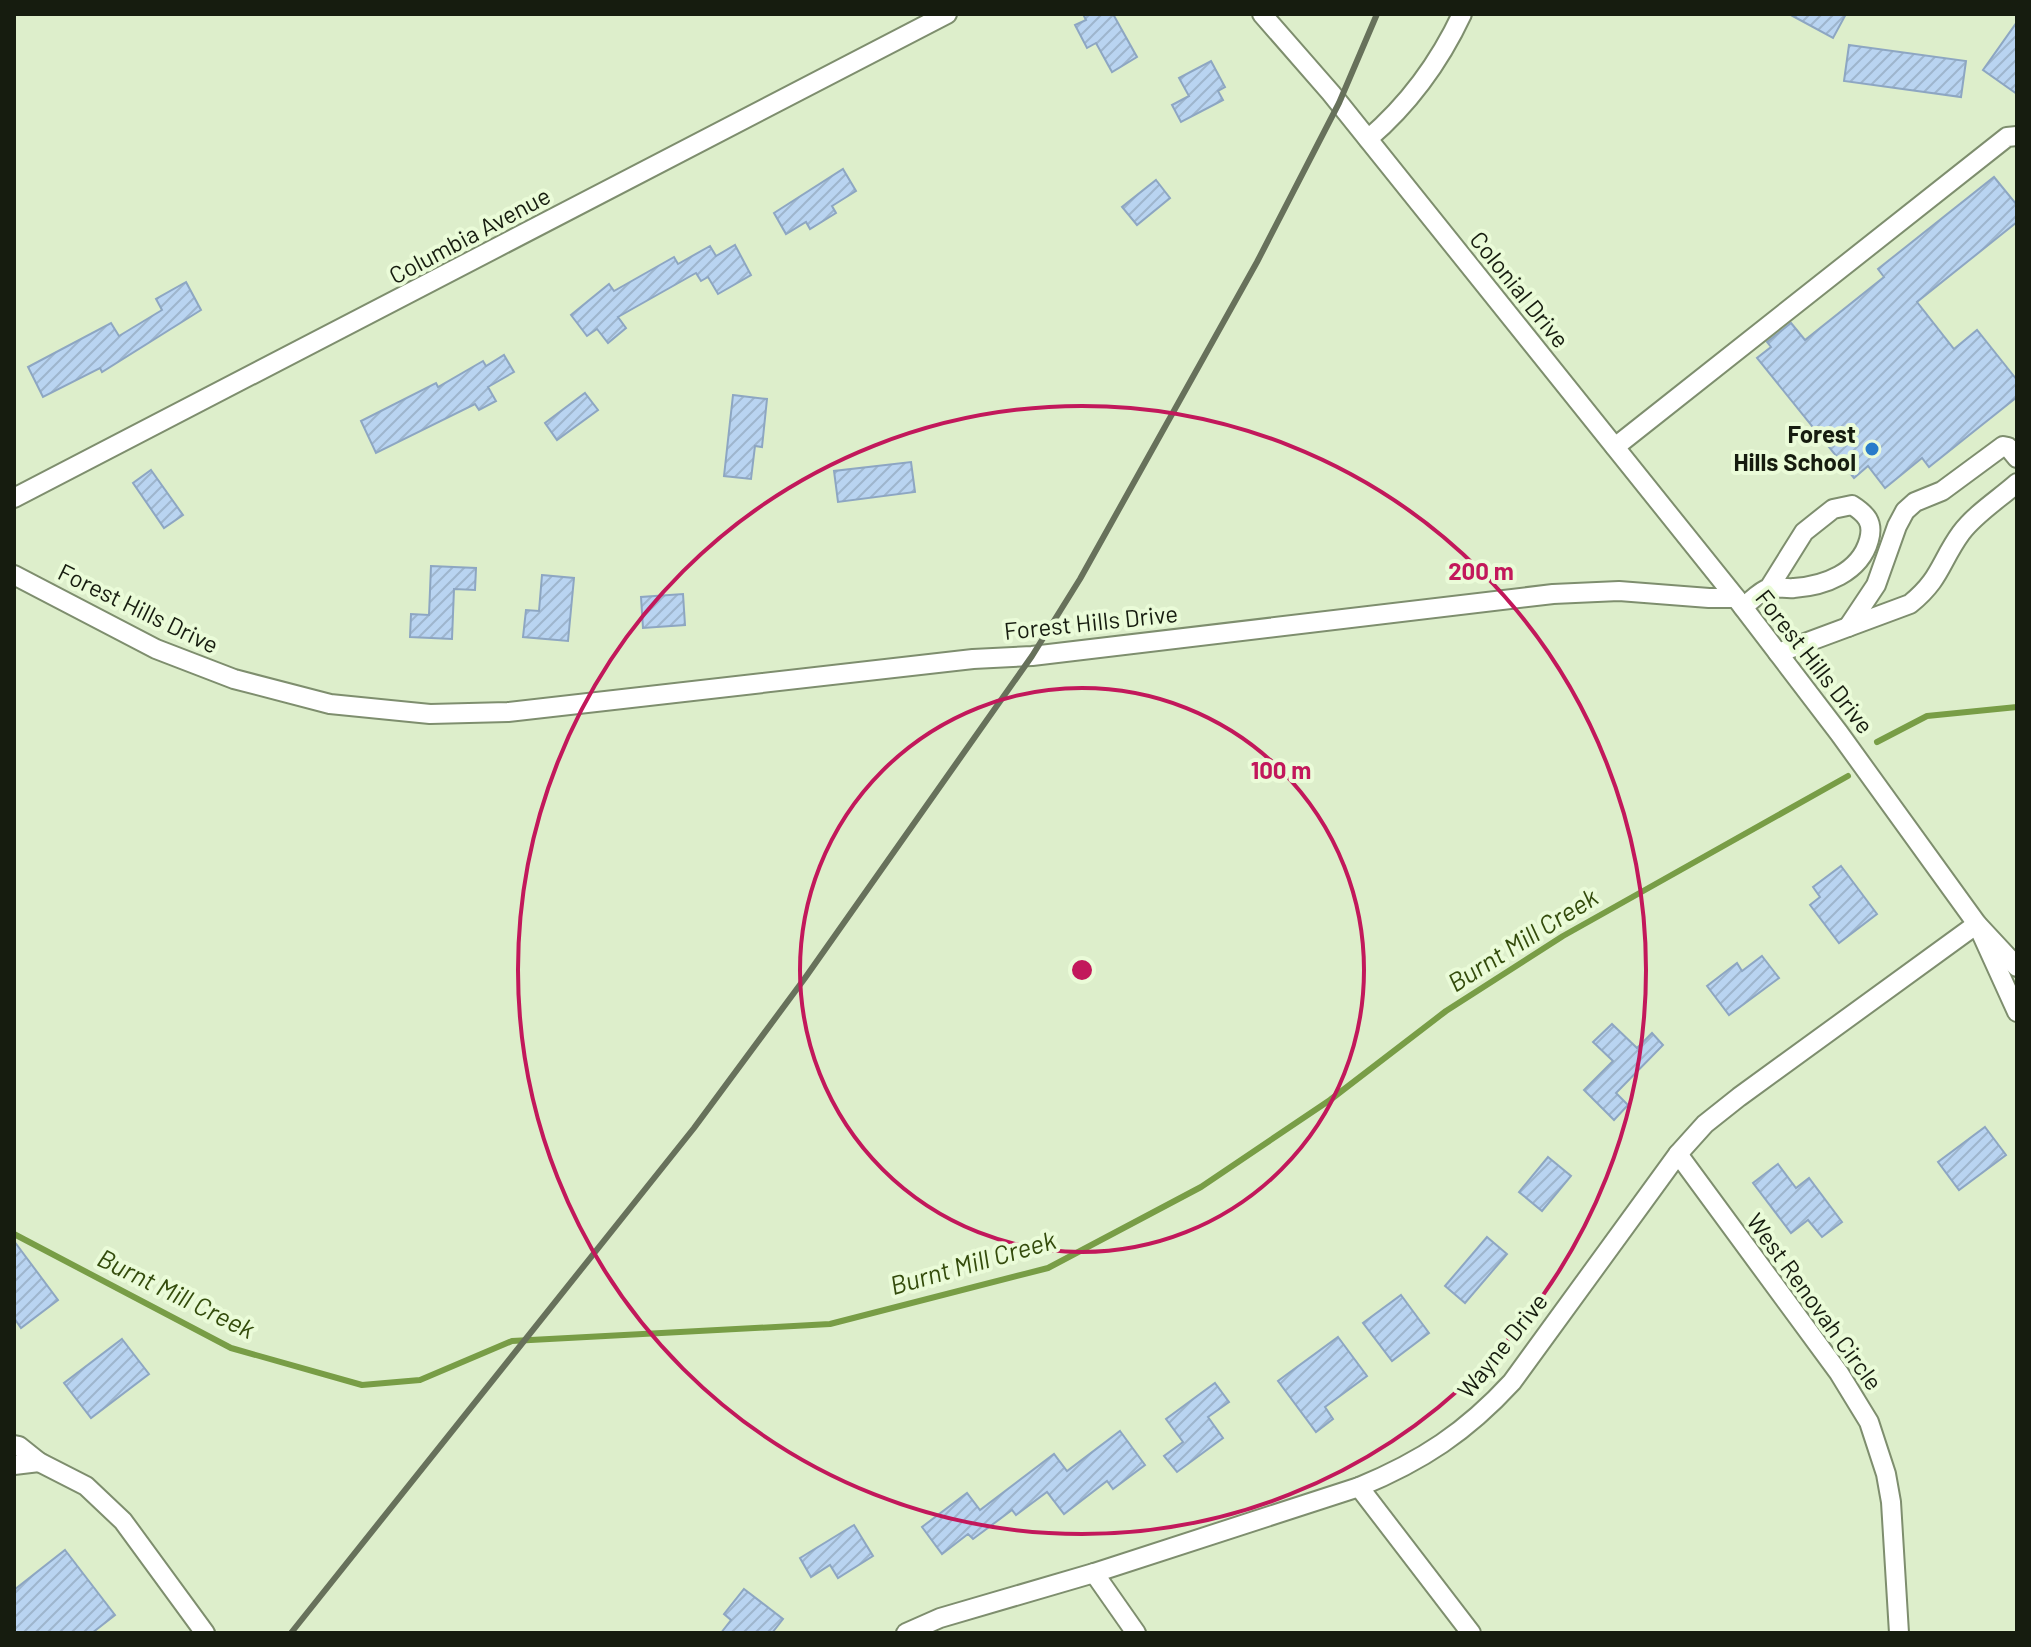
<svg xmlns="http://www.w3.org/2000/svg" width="2031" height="1647" font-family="Barlow,sans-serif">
  <defs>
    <pattern id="building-hatch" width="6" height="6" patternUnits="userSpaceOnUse" patternTransform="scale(2)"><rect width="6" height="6" fill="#b9d4f1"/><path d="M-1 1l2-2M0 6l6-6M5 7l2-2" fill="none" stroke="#9eb5cd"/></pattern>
  </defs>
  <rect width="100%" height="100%" fill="#ddeecb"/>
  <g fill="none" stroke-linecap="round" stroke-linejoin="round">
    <g stroke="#789d46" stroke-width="6">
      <polyline points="1877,742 1927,716 2017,707"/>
      <polyline points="14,1234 231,1348 362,1385 420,1380 512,1341 830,1324 1048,1268 1201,1187 1330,1100 1446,1011 1563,936 1848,776"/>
    </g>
  </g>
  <g fill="url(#building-hatch)" stroke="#8da6c2" stroke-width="2">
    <polygon points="1083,14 1113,14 1137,57 1112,72 1096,43 1087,48 1075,25 1086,20"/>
    <polygon points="1789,14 1846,14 1833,38"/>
    <polygon points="2017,22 2017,94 1983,70"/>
    <polygon points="1849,45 1966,61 1961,97 1844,81"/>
    <polygon points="1211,61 1225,87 1218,91 1223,100 1181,122 1172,105 1189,96 1179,78"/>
    <polygon points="843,169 856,191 832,206 836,213 810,229 806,222 786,234 774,213"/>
    <polygon points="1994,177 2017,205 2017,222 1917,302 1954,349 1977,330 2017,380 2017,397 1929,467 1922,458 1885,488 1868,466 1854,478 1757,358 1771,347 1767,342 1791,323 1805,340 1884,277 1878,269"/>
    <polygon points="1156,180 1170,198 1137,225 1122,207"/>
    <polygon points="735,245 751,275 718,294 708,277 701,281 696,273 618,317 626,328 608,343 597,329 587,336 571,315 609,284 614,291 674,257 678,264 710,246 716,256"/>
    <polygon points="186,282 201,310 102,372 100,368 43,397 28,367 111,323 119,336 162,310 156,299"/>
    <polygon points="504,355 514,372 488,387 496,401 479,410 475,404 376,453 361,421 436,383 438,387 483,361 486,366"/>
    <polygon points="585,393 598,410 557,440 545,423"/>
    <polygon points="733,395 767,399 762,447 755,446 751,479 724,476"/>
    <polygon points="911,462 915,492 838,502 834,471"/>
    <polygon points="151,470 183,515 164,528 133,483"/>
    <polygon points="431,566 476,568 475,590 454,589 452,639 410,637 411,614 429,615"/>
    <polygon points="542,575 574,578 568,641 523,637 526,610 539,611"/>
    <polygon points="683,594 685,625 643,628 641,597"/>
    <polygon points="1841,866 1877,914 1839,943 1810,905 1820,897 1813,887"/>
    <polygon points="1762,956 1779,978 1729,1015 1707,986 1737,963 1742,971"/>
    <polygon points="1612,1024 1637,1048 1652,1033 1663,1045 1616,1093 1628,1105 1614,1120 1584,1090 1613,1061 1593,1042"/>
    <polygon points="1985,1127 2006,1155 1959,1190 1938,1162"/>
    <polygon points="1548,1157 1571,1176 1542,1211 1519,1192"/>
    <polygon points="1778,1164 1796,1188 1809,1178 1842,1222 1822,1237 1808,1220 1791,1233 1753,1183"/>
    <polygon points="1487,1237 1507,1254 1465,1303 1445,1286"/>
    <polygon points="14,1241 58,1300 21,1328 14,1318"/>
    <polygon points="1401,1295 1429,1333 1392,1361 1363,1323"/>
    <polygon points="1338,1337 1367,1376 1325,1407 1333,1419 1316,1432 1278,1381"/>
    <polygon points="122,1339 149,1374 91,1418 64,1383"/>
    <polygon points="1215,1383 1229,1402 1208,1417 1223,1438 1177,1472 1164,1456 1183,1442 1166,1419"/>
    <polygon points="1120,1431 1145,1465 1113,1489 1107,1481 1064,1514 1047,1492 1016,1515 1012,1510 973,1539 968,1534 942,1554 922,1527 967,1493 980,1510 1054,1454 1067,1471"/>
    <polygon points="854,1525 873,1556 838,1578 830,1565 811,1577 800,1558"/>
    <polygon points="65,1550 115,1615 92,1633 14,1633 14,1590"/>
    <polygon points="744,1589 783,1619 772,1633 721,1633 731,1620 724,1614"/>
  </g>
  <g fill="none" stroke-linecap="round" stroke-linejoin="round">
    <g stroke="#7e8e6e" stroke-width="22">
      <g id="minor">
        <polyline points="1262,14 1331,93 1736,598"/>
        <path d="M1368 139C1409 104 1439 63 1462 14"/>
        <polyline points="1615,447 2007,137 2017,136"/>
        <polyline points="14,498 947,14"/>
        <polyline points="14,575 156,649 234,679 330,704 430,714 508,712 973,659 1032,656 1553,594 1619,591 1709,598 1736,598 1839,733 1977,924 2017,967"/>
        <path d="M1743 607C1750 602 1760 591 1769 588 1776 586 1787 589 1794 588 1824 586 1860 573 1869 540 1874 522 1866 514 1852 505L1833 509 1804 532 1769 588"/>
        <polyline points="1848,627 1876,585 1897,526 1905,511 1915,502 1942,491 2003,446 2008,447 2017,458"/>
        <path d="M1778 653 1910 604C1941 579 1940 562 1961 533 1975 514 1999 499 2017 483"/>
        <polyline points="1678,1154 1839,1373 1869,1422 1886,1474 1891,1502 1899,1633"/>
        <polyline points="14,1445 19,1446 39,1462 86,1486 123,1521 205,1633"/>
        <polyline points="14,1465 39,1462"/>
        <polyline points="1359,1487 1471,1633"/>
        <polyline points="1094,1573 1136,1633"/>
        <path d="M906 1633 940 1618 1094 1573 1359 1487C1422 1461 1466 1432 1512 1382L1678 1154 1705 1124 1739 1097 1977 924 2017 1012"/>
      </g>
    </g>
    <use href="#minor" stroke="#fff" stroke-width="18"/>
    <polyline stroke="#67715b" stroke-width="6" points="291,1633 694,1128 805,978 1032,656 1080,579 1257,262 1339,103 1377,14"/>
  </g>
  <g fill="none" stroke="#c2185b" stroke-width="4">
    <circle cx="1082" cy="970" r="282"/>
    <circle cx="1082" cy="970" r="564"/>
  </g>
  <circle fill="#287cca" stroke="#eafbd8" stroke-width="3" cx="1872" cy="449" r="8"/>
  <g text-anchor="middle" stroke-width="8" stroke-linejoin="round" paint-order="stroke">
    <g font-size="24" fill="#161c0f" stroke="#eafbd8">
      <text transform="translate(470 236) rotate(-28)" y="8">Columbia Avenue</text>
      <text transform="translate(1519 290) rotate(51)" y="8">Colonial Drive</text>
      <text transform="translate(138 609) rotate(26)" y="8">Forest Hills Drive</text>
      <text transform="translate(1091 623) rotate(-6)" y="8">Forest Hills Drive</text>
      <text transform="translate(1814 662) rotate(52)" y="8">Forest Hills Drive</text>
      <text transform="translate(1814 1302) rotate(54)" y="8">West Renovah Circle</text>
      <text transform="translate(1503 1346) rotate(-51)" y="8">Wayne Drive</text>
    </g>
    <g font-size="24" font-weight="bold" fill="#161c0f" stroke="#eafbd8" text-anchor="end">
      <text x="1856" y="443">Forest<tspan x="1856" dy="28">Hills School</tspan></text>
    </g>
    <g font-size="26" font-style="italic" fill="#334b0b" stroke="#eafbd8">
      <text transform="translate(1523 940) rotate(-32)" y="9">Burnt Mill Creek</text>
      <text transform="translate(973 1263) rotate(-16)" y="9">Burnt Mill Creek</text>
      <text transform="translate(176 1294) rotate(26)" y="9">Burnt Mill Creek</text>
    </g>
  </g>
  <circle cx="1082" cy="970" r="12" fill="#c2185b" stroke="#eafbd8" stroke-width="4"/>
  <g font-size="24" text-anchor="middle" font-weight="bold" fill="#c2185b" stroke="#eafbd8" stroke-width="8" stroke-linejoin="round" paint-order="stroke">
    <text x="1481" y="580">200 m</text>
    <text x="1281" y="779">100 m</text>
  </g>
  <rect width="2031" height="1647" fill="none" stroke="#161c0f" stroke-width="32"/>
</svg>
